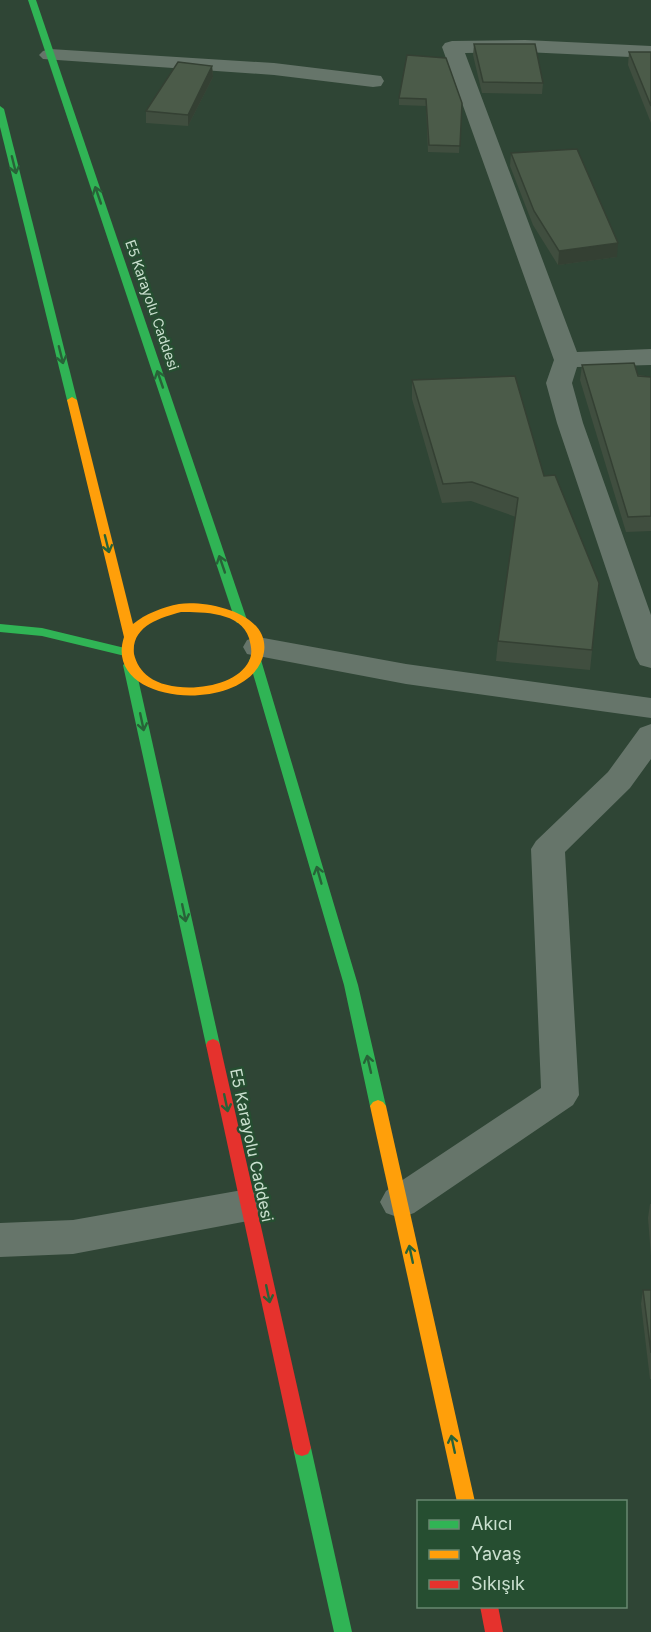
<svg xmlns="http://www.w3.org/2000/svg" width="651" height="1632" font-family="Inter,sans-serif">
  <rect width="100%" height="100%" fill="#2f4535"/>
  <g fill="none" stroke-linecap="round" stroke-linejoin="round">
    <g fill="#66756a" fill-rule="evenodd">
      <polygon points="525,40 651,46 651,58 525,52 465,53 577,352 651,349 651,365 577,367 572,383 583,423 651,615 651,668 640,665 636,658 557,423 546,383 554,360 442,47 445,43 452,41"/>
      <polygon points="50,49 274,63 373,75 381,76 384,81 381,86 373,87 274,75 43,59 39,55 43,51"/>
      <polygon points="258,637 406,664 651,698 651,718 406,684 247,654 243,647 247,640"/>
      <polygon points="651,724 651,759 630,788 565,852 579,1095 573,1105 414,1213 400,1218 386,1213 380,1202 386,1191 541,1088 531,849 536,841 608,772 640,728"/>
      <polygon points="248,1189 262,1194 268,1205 262,1216 248,1221 73,1254 0,1257 0,1223 73,1220"/>
    </g>
    <g fill="#30b455" fill-rule="evenodd">
      <polygon points="28,0 36,0 247,620 245,623 237,623 235,620"/>
      <polygon points="0,106 4,109 77,400 76,402 68,402 67,400 0,127"/>
      <polygon points="0,624 42,628 129,649 131,652 125,656 42,636 0,632"/>
      <polygon points="255,656 261,660 358,985 386,1106 383,1110 378,1112 373,1110 370,1106 344,985 249,660"/>
      <polygon points="129,661 135,665 220,1045 218,1049 213,1051 208,1049 206,1045 123,665"/>
      <polygon points="302,1440 308,1442 311,1448 352,1632 334,1632 293,1448 296,1442"/>
    </g>
    <g fill="#ff9f0a" fill-rule="evenodd">
      <path d="M72 397 77 400 133 624C145 614 163 607 179 604 207 600 270 613 264 652 254 715 101 709 124 637L67 400ZM181 612C203 612 241 612 249 638 251 646 253 653 249 661 235 690 173 695 149 677 141 671 136 663 134 654 131 626 160 618 181 612Z"/>
      <polygon points="378,1100 383,1102 386,1106 475,1502 457,1502 370,1106 373,1102"/>
    </g>
    <g fill="#e5322d" fill-rule="evenodd">
      <polygon points="213,1039 218,1041 220,1045 311,1448 308,1454 302,1456 296,1454 293,1448 206,1045 208,1041"/>
      <polygon points="480,1606 498,1606 503,1632 485,1632"/>
    </g>
  </g>
  <g fill="#404e3f">
    <polygon points="474,44 543,83 542,94 482,93 473,55"/>
    <polygon points="629,52 651,52 651,123 628,65"/>
    <polygon points="407,55 462,103 459,153 428,152 426,106 399,105 399,98"/>
    <polygon points="212,66 213,77 188,126 146,123 146,111"/>
    <polygon points="511,153 617,257 558,265 533,225 510,166"/>
    <polygon points="582,365 651,377 651,531 626,532 580,380"/>
    <polygon points="412,380 544,476 599,583 590,670 496,661 498,641 516,517 471,501 442,503 412,399"/>
    <polygon points="650,1204 651,1204 651,1256 648,1218"/>
    <polygon points="643,1290 651,1290 651,1379 650,1379 641,1304"/>
  </g>
  <g fill="#344033">
    <polygon points="212,66 213,77 188,126 188,115"/>
    <polygon points="618,243 617,257 558,265 559,251"/>
  </g>
  <g fill="#4b5b49" stroke="#344033" stroke-width="1.5">
    <polygon points="474,44 535,44 543,83 483,82"/>
    <polygon points="629,52 651,52 651,106"/>
    <polygon points="407,55 446,58 462,103 460,146 429,145 426,99 399,98"/>
    <polygon points="178,62 212,66 188,115 146,111"/>
    <polygon points="577,149 618,243 559,251 534,211 511,153"/>
    <polygon points="634,363 638,376 651,377 651,516 628,517 582,365"/>
    <polygon points="515,376 544,476 555,475 599,583 592,650 498,641 518,498 472,482 443,484 412,380"/>
    <polygon points="643,1290 651,1290 651,1353"/>
  </g>
  <defs><path id="oneway-shaft" d="M-6 0H5M1.5-3L5.5 0L1.5 3" fill="none" stroke-width="1.6" stroke-linecap="round" stroke-linejoin="round" transform="scale(1.5)"/></defs>
  <g stroke="#286238">
    <use href="#oneway-shaft" transform="translate(14 165) rotate(76)"/>
    <use href="#oneway-shaft" transform="translate(98 195) rotate(-109)"/>
    <use href="#oneway-shaft" transform="translate(61 355) rotate(76)"/>
    <use href="#oneway-shaft" transform="translate(160 379) rotate(-109)"/>
    <use href="#oneway-shaft" transform="translate(107 544) rotate(76)"/>
    <use href="#oneway-shaft" transform="translate(222 564) rotate(-109)"/>
    <use href="#oneway-shaft" transform="translate(142 722) rotate(78)"/>
    <use href="#oneway-shaft" transform="translate(319 875) rotate(-106)"/>
    <use href="#oneway-shaft" transform="translate(184 913) rotate(78)"/>
    <use href="#oneway-shaft" transform="translate(369 1064) rotate(-103)"/>
    <use href="#oneway-shaft" transform="translate(226 1103) rotate(78)"/>
    <use href="#oneway-shaft" transform="translate(411 1254) rotate(-102)"/>
    <use href="#oneway-shaft" transform="translate(268 1294) rotate(78)"/>
    <use href="#oneway-shaft" transform="translate(453 1444) rotate(-102)"/>
  </g>
  <g text-anchor="middle" stroke-width="5" stroke-linejoin="round" paint-order="stroke">
    <g font-size="14" fill="#cae0cf" stroke="#264e31">
      <text transform="translate(152 305) rotate(71)" y="5">E5 Karayolu Caddesi</text>
    </g>
    <g font-size="16" fill="#cae0cf" stroke="#264e31">
      <text transform="translate(252 1145) rotate(78)" y="6">E5 Karayolu Caddesi</text>
    </g>
  </g>
  <rect x="417" y="1500" width="210" height="108" fill="#264e31" stroke="#688870" stroke-width="1.5"/>
  <rect x="429" y="1520" width="30" height="9" fill="#30b455" stroke="#688870" stroke-width="1.5"/>
  <text x="471" y="1530" font-size="18" fill="#cae0cf">Akıcı</text>
  <rect x="429" y="1550" width="30" height="9" fill="#ff9f0a" stroke="#688870" stroke-width="1.5"/>
  <text x="471" y="1560" font-size="18" fill="#cae0cf">Yavaş</text>
  <rect x="429" y="1580" width="30" height="9" fill="#e5322d" stroke="#688870" stroke-width="1.5"/>
  <text x="471" y="1590" font-size="18" fill="#cae0cf">Sıkışık</text>
</svg>
